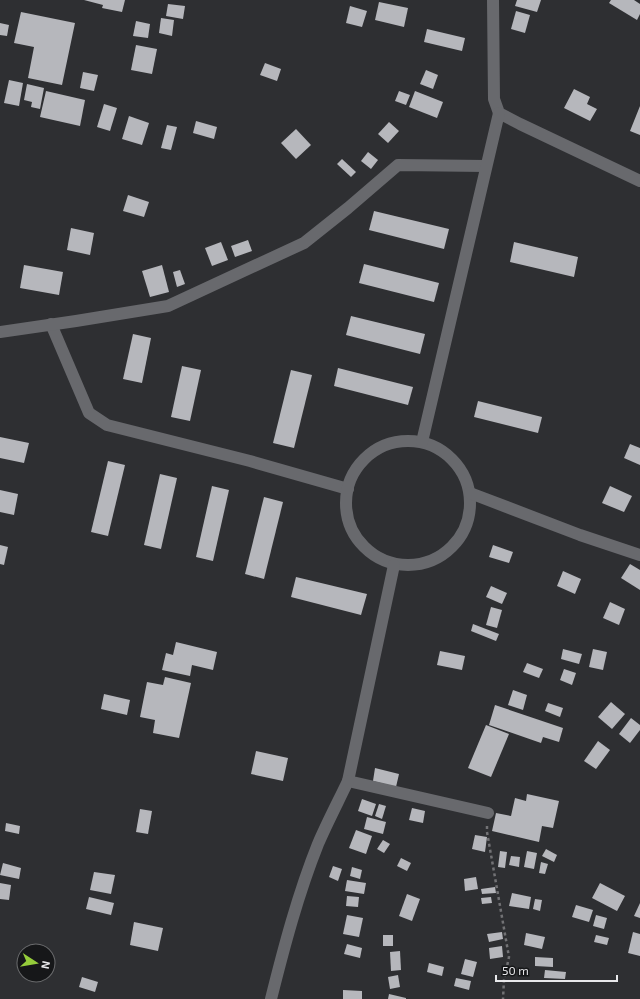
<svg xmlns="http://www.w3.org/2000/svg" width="640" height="999" font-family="'Exo 2',sans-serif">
  <rect width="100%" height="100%" fill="#2e2f32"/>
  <g fill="#b6b7bc">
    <polygon points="84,0 125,0 122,12 102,8 103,5"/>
    <polygon points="517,0 541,0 537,12 515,6"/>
    <polygon points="611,0 634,0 640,4 640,14 637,20 609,3"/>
    <polygon points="379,2 408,8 404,27 375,20"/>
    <polygon points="168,4 185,6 183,19 166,16"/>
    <polygon points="350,6 367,11 362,27 346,23"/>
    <polygon points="516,11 530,15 525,33 511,29"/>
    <polygon points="21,12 75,23 62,85 28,78 34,47 14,43"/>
    <polygon points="161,18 174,20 172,36 159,33"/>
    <polygon points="136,21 150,24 148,38 133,36"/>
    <polygon points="0,23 9,25 7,36 0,35"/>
    <polygon points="427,29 465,38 462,51 424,42"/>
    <polygon points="136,45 157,49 152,74 131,70"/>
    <polygon points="265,63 281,69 277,81 260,75"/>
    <polygon points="426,70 438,75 433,89 420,84"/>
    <polygon points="83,72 98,75 94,91 80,88"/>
    <polygon points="9,80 23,83 19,106 4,103"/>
    <polygon points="27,84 44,88 40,109 31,107 32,102 24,100"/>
    <polygon points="574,89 590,97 587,104 597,109 590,121 564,108"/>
    <polygon points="46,91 85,100 80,126 40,117"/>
    <polygon points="399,91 410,95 406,105 395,101"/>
    <polygon points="415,91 443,102 437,118 409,107"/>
    <polygon points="104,104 117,108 110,131 97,127"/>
    <polygon points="640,106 640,135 630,131"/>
    <polygon points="129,116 149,123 142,145 122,139"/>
    <polygon points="196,121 217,127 214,139 193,133"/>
    <polygon points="389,122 399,131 388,143 378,134"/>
    <polygon points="167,125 177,127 171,150 161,148"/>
    <polygon points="296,129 311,145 296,159 281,143"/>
    <polygon points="368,152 378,160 371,169 361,161"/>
    <polygon points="342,159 356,172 351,177 337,164"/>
    <polygon points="128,195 149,202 144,217 123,211"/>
    <polygon points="374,211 449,229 444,249 369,230"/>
    <polygon points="71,228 94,233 90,255 67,250"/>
    <polygon points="248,240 252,251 235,257 231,246"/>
    <polygon points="221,242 228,260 212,266 205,248"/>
    <polygon points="514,242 578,257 574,277 510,262"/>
    <polygon points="364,264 439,283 434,302 359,283"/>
    <polygon points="24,265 63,272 59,295 20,288"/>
    <polygon points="162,265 169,292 150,297 142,271"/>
    <polygon points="180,270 185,284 177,287 173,272"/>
    <polygon points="351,316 425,334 420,354 346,335"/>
    <polygon points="133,334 151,338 142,383 123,379"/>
    <polygon points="182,366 201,370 190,421 171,417"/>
    <polygon points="338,368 413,387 408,405 334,386"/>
    <polygon points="291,370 312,375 294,448 273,443"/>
    <polygon points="478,401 542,417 538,433 474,417"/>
    <polygon points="0,437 29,443 24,463 0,458"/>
    <polygon points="630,444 640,448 640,465 624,458"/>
    <polygon points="108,461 125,465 108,536 91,532"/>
    <polygon points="160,474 177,478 161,549 144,545"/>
    <polygon points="212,486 229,490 213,561 196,557"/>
    <polygon points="610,486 632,496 624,512 602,503"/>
    <polygon points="0,490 18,494 14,515 0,512"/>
    <polygon points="264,497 283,502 264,579 245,574"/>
    <polygon points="0,545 8,547 4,565 0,564"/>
    <polygon points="493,545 513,552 509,563 489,557"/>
    <polygon points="630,564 640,570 640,590 621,578"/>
    <polygon points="563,571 581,579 575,594 557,586"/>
    <polygon points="296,577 367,594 361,615 291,597"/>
    <polygon points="491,586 507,593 502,604 486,597"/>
    <polygon points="610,602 625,609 619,625 603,618"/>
    <polygon points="491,607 502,610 497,628 486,625"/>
    <polygon points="473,624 499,634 496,641 471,631"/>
    <polygon points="176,642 217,652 213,670 192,665 190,676 162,670 166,653 173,655"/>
    <polygon points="563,649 582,654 579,664 561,659"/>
    <polygon points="593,649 607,652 603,670 589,667"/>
    <polygon points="440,651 465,656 462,670 437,665"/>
    <polygon points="527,663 543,669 539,678 523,672"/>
    <polygon points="564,669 576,673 572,685 560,680"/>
    <polygon points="165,677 191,683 179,738 153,733 155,720 140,717 147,682 163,685"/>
    <polygon points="513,690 527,695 523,710 508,705"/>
    <polygon points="104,694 130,700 127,715 101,709"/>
    <polygon points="611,702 625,714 612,729 598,717"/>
    <polygon points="548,703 563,708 560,717 545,711"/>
    <polygon points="495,705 563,728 559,742 543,737 541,743 489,725"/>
    <polygon points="631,718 640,725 640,730 630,743 619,734"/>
    <polygon points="486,725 509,734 491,777 468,768"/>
    <polygon points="598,741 610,750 596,769 584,761"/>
    <polygon points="256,751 288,758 283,781 251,774"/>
    <polygon points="375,768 399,774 396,787 373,781"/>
    <polygon points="527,794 559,801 553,828 542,826 539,842 492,831 496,813 511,816 515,798 526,801"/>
    <polygon points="362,799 376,804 372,816 358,811"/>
    <polygon points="379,804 386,806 382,819 375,816"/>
    <polygon points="412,808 425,811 423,823 409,820"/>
    <polygon points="140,809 152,811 148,834 136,832"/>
    <polygon points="367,817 386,822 383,834 364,829"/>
    <polygon points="6,823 20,826 19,834 5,831"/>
    <polygon points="356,830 372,836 366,854 349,848"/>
    <polygon points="475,835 487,837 485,852 472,849"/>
    <polygon points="383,840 390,844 384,853 377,849"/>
    <polygon points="546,849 557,855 554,862 542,856"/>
    <polygon points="500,851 507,852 505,868 498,867"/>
    <polygon points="527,851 537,853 534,869 524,867"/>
    <polygon points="511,856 520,857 519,867 509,865"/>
    <polygon points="401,858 411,863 407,871 397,866"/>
    <polygon points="541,862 548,864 545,874 539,873"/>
    <polygon points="3,863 21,868 19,879 0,875"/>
    <polygon points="333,866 342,869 338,881 329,877"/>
    <polygon points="352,867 362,870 360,879 350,876"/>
    <polygon points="94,872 115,875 111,894 90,890"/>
    <polygon points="476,877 478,889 465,891 464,879"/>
    <polygon points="347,880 366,883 364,894 345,891"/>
    <polygon points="0,883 11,885 9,900 0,899"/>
    <polygon points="600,883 625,896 617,911 592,898"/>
    <polygon points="495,887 496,893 482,894 481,889"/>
    <polygon points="512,893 531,897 529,909 509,906"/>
    <polygon points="407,894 420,899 412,921 399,916"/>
    <polygon points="347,896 359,897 358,907 346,906"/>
    <polygon points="89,897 114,903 111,915 86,909"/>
    <polygon points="491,897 492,903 482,904 481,898"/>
    <polygon points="535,899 542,900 540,911 533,909"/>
    <polygon points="640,903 640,918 634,916"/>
    <polygon points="576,905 593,910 589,922 572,917"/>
    <polygon points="347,915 363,918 359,937 343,934"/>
    <polygon points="596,915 607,918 604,929 593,926"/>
    <polygon points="134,922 163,928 158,951 130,945"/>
    <polygon points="502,932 503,939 489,942 487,934"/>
    <polygon points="633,932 640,934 640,956 628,953"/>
    <polygon points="526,933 545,937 542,949 524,945"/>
    <rect x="383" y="935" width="10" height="11"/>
    <polygon points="596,935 609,938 607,945 594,942"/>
    <polygon points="347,944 362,948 360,958 344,954"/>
    <polygon points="502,946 503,957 490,959 489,948"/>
    <polygon points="400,951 401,970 391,971 390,952"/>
    <polygon points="535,957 553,958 553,967 535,966"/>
    <polygon points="465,959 477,962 473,977 461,974"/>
    <polygon points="429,963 444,967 442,976 427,972"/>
    <polygon points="545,970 566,972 565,979 544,978"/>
    <polygon points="398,975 400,987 390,989 388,977"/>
    <polygon points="82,977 98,982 95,992 79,987"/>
    <polygon points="456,978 471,981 469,990 454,986"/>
    <polygon points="343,990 362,991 362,999 343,999"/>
    <polygon points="389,994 406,998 406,999 388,999"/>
  </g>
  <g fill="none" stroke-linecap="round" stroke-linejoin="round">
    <polyline stroke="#727275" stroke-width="2.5" stroke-dasharray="3 3" stroke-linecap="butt" points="487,826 487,832 509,957 504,980 503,999"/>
    <g stroke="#68696d" stroke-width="12">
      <polyline points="493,0 494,99 499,113 520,124 640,181"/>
      <polyline points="51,324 89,413 107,425 250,461 348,489"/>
      <polyline points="0,332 76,321 168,306 304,243 348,208 398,165 486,166"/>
      <circle cx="408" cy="503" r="62"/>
      <polyline points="422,442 499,113"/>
      <polyline points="470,493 580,535 640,555"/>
      <polyline points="394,565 348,781 488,813"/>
      <path d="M271 999C284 947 298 894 318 844 327 823 338 802 348 781"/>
    </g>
  </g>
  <g transform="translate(36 963) rotate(102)"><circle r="19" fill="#161719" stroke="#6a6b6d"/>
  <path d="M0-3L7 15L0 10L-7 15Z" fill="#95cc3b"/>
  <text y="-6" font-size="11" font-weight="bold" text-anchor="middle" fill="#e9e9ec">N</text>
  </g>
  <path d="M496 975v6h121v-6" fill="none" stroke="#e9e9ec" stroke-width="2"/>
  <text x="502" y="975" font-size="12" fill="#e9e9ec" stroke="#161719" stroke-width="3" paint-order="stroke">50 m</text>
</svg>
